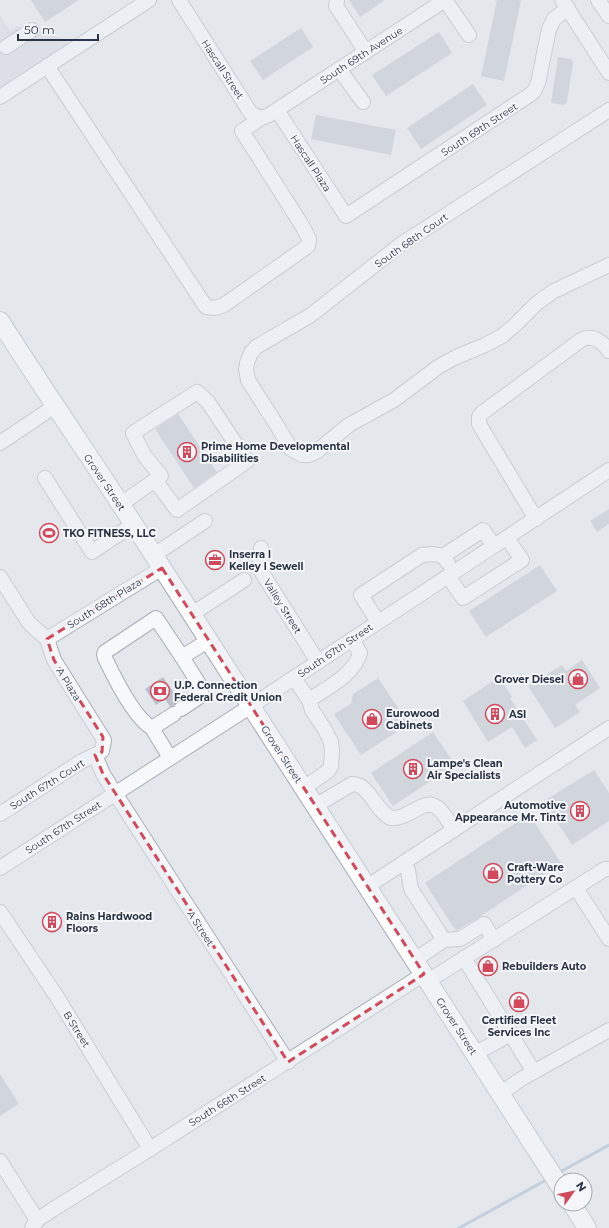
<svg xmlns="http://www.w3.org/2000/svg" width="609" height="1228" font-family="Montserrat,sans-serif">
  <rect width="100%" height="100%" fill="#e4e7ec"/>
  <polygon fill="#d2d6de" points="0,15 10,31 17,26 64,39 69,47 28,69 0,87"/>
  <g fill="none" stroke-linecap="round" stroke-linejoin="round">
    <g stroke="#9fb4cc" stroke-width="3">
      <polyline points="558,1173 609,1145"/>
      <polyline points="459,1228 548,1179"/>
    </g>
  </g>
  <g fill="#bbc0ca">
    <polygon points="31,0 79,0 45,22"/>
    <polygon points="349,0 385,0 360,17"/>
    <polygon points="497,0 521,0 504,81 481,76"/>
    <polygon points="301,28 313,47 263,80 250,61"/>
    <polygon points="439,32 452,53 386,96 372,75"/>
    <polygon points="558,57 571,59 573,63 567,102 564,105 551,103"/>
    <polygon points="473,84 487,105 421,149 407,128"/>
    <polygon points="316,115 396,130 391,155 311,139"/>
    <polygon points="178,414 217,472 194,488 155,429"/>
    <polygon points="609,509 609,524 597,532 590,521"/>
    <polygon points="540,565 557,591 486,637 469,611"/>
    <polygon points="582,660 600,688 575,705 580,712 555,728 528,686 562,665 566,671"/>
    <polygon points="163,677 179,700 173,706 170,707 165,699 156,705 145,689"/>
    <polygon points="499,677 512,697 510,698 537,740 525,748 512,727 488,742 463,701"/>
    <polygon points="378,678 409,724 361,755 334,714 351,704 353,694"/>
    <polygon points="433,732 455,765 393,806 371,773"/>
    <polygon points="594,770 609,793 609,821 572,845 544,801"/>
    <polygon points="529,814 561,863 481,916 456,931 425,883"/>
    <polygon points="52,910 63,927 52,934 41,917"/>
    <polygon points="0,1074 19,1104 0,1116"/>
  </g>
  <g fill="none" stroke-linecap="round" stroke-linejoin="round">
    <g stroke="#a9aeb7" stroke-width="16">
      <g id="minor">
        <path d="M179 0 250 112C256 118 262 119 269 115L445 0"/>
        <polyline points="337,0 336,6 366,52"/>
        <polyline points="445,0 469,35"/>
        <polyline points="562,0 609,73"/>
        <polyline points="598,0 609,16"/>
        <polyline points="6,47 32,30"/>
        <polyline points="47,66 206,307 215,308 224,305 308,246 309,239 303,227 242,131 261,118"/>
        <polyline points="339,69 363,102"/>
        <polyline points="0,97 149,0"/>
        <polyline points="277,110 346,216 531,94 534,91 538,83 549,29 554,19 568,8"/>
        <polyline points="609,110 400,245 311,315 256,347 251,353 247,363 246,369 248,380 276,424 291,449 302,455 309,455 316,452 349,425 394,400 438,367 456,357 485,345 502,336 515,325 537,303 554,291 609,265"/>
        <polyline points="0,443 55,406"/>
        <polyline points="45,478 92,552 134,524"/>
        <polyline points="121,504 161,476 144,455 133,433 197,392 208,402 247,461 240,466 177,510 155,480"/>
        <path d="M536 519 479 424V417L482 413 581 340C592 334 602 341 609 351"/>
        <polyline points="261,548 259,568 318,662"/>
        <polyline points="154,555 205,521"/>
        <polyline points="448,563 443,556 483,530 494,546"/>
        <polyline points="448,576 463,598 522,560 507,538"/>
        <polyline points="0,577 29,623 47,639 54,660 104,740 102,751 99,753 82,761 0,814"/>
        <polyline points="192,614 244,580"/>
        <polyline points="378,622 361,595 422,555 433,554 443,556"/>
        <polyline points="47,639 162,568"/>
        <polyline points="294,678 309,700 312,710 325,730 331,742 332,751 331,766 328,771 304,788"/>
        <path d="M309 700C327 688 354 675 360 653L352 639"/>
        <polyline points="181,709 202,695 199,684 182,657 209,640"/>
        <path d="M152 728C134 718 114 677 105 658L104 654 105 652 156 618 182 657"/>
        <polyline points="95,755 103,774 115,793 288,1062"/>
        <polyline points="170,758 152,728 174,714"/>
        <path d="M315 806 352 784C369 783 376 812 391 818 395 819 399 817 403 816 410 813 416 809 423 806 438 799 446 819 454 829"/>
        <polyline points="403,863 408,870 411,889 444,940 415,960"/>
        <polyline points="0,868 251,706 609,470"/>
        <polyline points="368,886 609,728"/>
        <polyline points="576,888 609,939"/>
        <polyline points="0,912 57,997 150,1149"/>
        <polyline points="444,940 460,939 484,924 494,940"/>
        <polyline points="464,958 534,1072"/>
        <polyline points="428,981 605,869 609,869"/>
        <polyline points="474,1054 511,1034"/>
        <polyline points="500,1094 521,1079 609,1030"/>
        <polyline points="0,1161 37,1220"/>
        <polyline points="32,1228 37,1220 52,1210 150,1149 424,974"/>
      </g>
    </g>
    <g stroke="#a3abb8" stroke-width="20">
      <g id="major">
        <path d="M0 321C53 404 109 485 162 568L561 1188"/>
        <polyline points="572,1204 587,1228"/>
      </g>
    </g>
    <use href="#minor" stroke="#f7f8fa" stroke-width="14"/>
    <use href="#major" stroke="#fff" stroke-width="18"/>
  </g>
  <path d="M0 0H609V1228H0ZM162 568 424 974 288 1062 103 774 95 755 102 752 103 737 54 660 47 639Z" fill="#e4e7ec" fill-opacity=".55" fill-rule="evenodd"/>
  <path fill="none" stroke="#d1495b" stroke-width="3" stroke-dasharray="8 5" stroke-linejoin="round" d="M162 568 424 974 288 1062 103 774 95 755 102 752 103 737 54 660 47 639Z"/>
  <defs>
    <g id="building-ring" transform="scale(1)"><circle r="9.5" fill="#f4f6f9" stroke="#d1495b" stroke-width="1.5"/><path d="M-4-6H4V6H1V3H-1V6H-4ZM-2.5-4.3h1.7v1.8h-1.7ZM.8-4.3h1.7v1.8H.8ZM-2.5-1h1.7V.8h-1.7ZM.8-1h1.7V.8H.8Z" fill="#d1495b"/></g>
    <g id="stadium-ring" transform="scale(1)"><circle r="9.5" fill="#f4f6f9" stroke="#d1495b" stroke-width="1.5"/><path d="M0-5a6.5 5 0 1 0 0 10a6.5 5 0 1 0 0-10ZM-3.5-1.8h7v3.6h-7Z" fill="#d1495b"/></g>
    <g id="office-ring" transform="scale(1)"><circle r="9.5" fill="#f4f6f9" stroke="#d1495b" stroke-width="1.5"/><path d="M-6-3h4V-5.5h4V-3h4V5H-6ZM-1-4.5V-3h2v-1.5ZM-6 0V1H6V0Z" fill="#d1495b"/></g>
    <g id="shop-ring" transform="scale(1)"><circle r="9.5" fill="#f4f6f9" stroke="#d1495b" stroke-width="1.5"/><path d="M-5-2.5h2.3a2.7 3.5 0 0 1 5.4 0H5L5.5 6h-11ZM-1.5-2.5h3a1.5 2.3 0 0 0-3 0Z" fill="#d1495b"/></g>
    <g id="bank-ring" transform="scale(1)"><circle r="9.5" fill="#f4f6f9" stroke="#d1495b" stroke-width="1.5"/><path d="M-6-4H6V4H-6ZM0-2.3a2.3 2.3 0 1 0 0 4.6a2.3 2.3 0 1 0 0-4.6Z" fill="#d1495b"/></g>
  </defs>
  <g fill-rule="evenodd">
    <use href="#building-ring" x="187" y="452"/>
    <use href="#stadium-ring" x="49" y="533"/>
    <use href="#office-ring" x="215" y="560"/>
    <use href="#shop-ring" x="578" y="679"/>
    <use href="#bank-ring" x="160" y="691"/>
    <use href="#building-ring" x="495" y="714"/>
    <use href="#shop-ring" x="372" y="719"/>
    <use href="#building-ring" x="413" y="769"/>
    <use href="#building-ring" x="580" y="811"/>
    <use href="#shop-ring" x="493" y="873"/>
    <use href="#building-ring" x="52" y="922"/>
    <use href="#shop-ring" x="488" y="966"/>
    <use href="#shop-ring" x="519" y="1002"/>
  </g>
  <g text-anchor="middle" stroke-width="4" stroke-linejoin="round" paint-order="stroke">
    <g font-size="10" fill="#2b3445" stroke="#f4f6f9">
      <text transform="translate(361 55) rotate(-33)" y="4">South 69th Avenue</text>
      <text transform="translate(223 69) rotate(57)" y="4">Hascall Street</text>
      <text transform="translate(479 129) rotate(-33)" y="4">South 69th Street</text>
      <text transform="translate(311 163) rotate(57)" y="4">Hascall Plaza</text>
      <text transform="translate(411 240) rotate(-35)" y="4">South 68th Court</text>
      <text transform="translate(105 482) rotate(56)" y="4">Grover Street</text>
      <text transform="translate(104 603) rotate(-32)" y="4">South 68th Plaza</text>
      <text transform="translate(283 606) rotate(58)" y="4">Valley Street</text>
      <text transform="translate(335 650) rotate(-34)" y="4">South 67th Street</text>
      <text transform="translate(69 684) rotate(58)" y="4">A Plaza</text>
      <text transform="translate(282 754) rotate(57)" y="4">Grover Street</text>
      <text transform="translate(47 784) rotate(-32)" y="4">South 67th Court</text>
      <text transform="translate(63 827) rotate(-33)" y="4">South 67th Street</text>
      <text transform="translate(201 928) rotate(57)" y="4">A Street</text>
      <text transform="translate(457 1026) rotate(57)" y="4">Grover Street</text>
      <text transform="translate(77 1029) rotate(58)" y="4">B Street</text>
      <text transform="translate(227 1100) rotate(-32)" y="4">South 66th Street</text>
    </g>
    <g font-size="10" font-weight="bold" fill="#2b3445" stroke="#f4f6f9" text-anchor="start">
      <text x="201" y="450">Prime Home Developmental<tspan x="201" dy="12">Disabilities</tspan></text>
      <text x="63" y="537">TKO FITNESS, LLC</text>
      <text x="229" y="558">Inserra l<tspan x="229" dy="12">Kelley l Sewell</tspan></text>
      <text x="564" y="683" text-anchor="end">Grover Diesel</text>
      <text x="174" y="689">U.P. Connection<tspan x="174" dy="12">Federal Credit Union</tspan></text>
      <text x="386" y="717">Eurowood<tspan x="386" dy="12">Cabinets</tspan></text>
      <text x="509" y="718">ASI</text>
      <text x="427" y="767">Lampe's Clean<tspan x="427" dy="12">Air Specialists</tspan></text>
      <text x="566" y="809" text-anchor="end">Automotive<tspan x="566" dy="12">Appearance Mr. Tintz</tspan></text>
      <text x="507" y="871">Craft-Ware<tspan x="507" dy="12">Pottery Co</tspan></text>
      <text x="66" y="920">Rains Hardwood<tspan x="66" dy="12">Floors</tspan></text>
      <text x="502" y="970">Rebuilders Auto</text>
      <text x="519" y="1024" text-anchor="middle">Certified Fleet<tspan x="519" dy="12">Services Inc</tspan></text>
    </g>
  </g>
  <g transform="translate(573 1192) rotate(57)"><circle r="19" fill="#f4f6f9" stroke="#a4a8b1"/>
  <path d="M0-3L7 15L0 10L-7 15Z" fill="#d1495b"/>
  <text y="-6" font-size="11" font-weight="bold" text-anchor="middle" fill="#2b3445">N</text>
  </g>
  <path d="M18 34v6h80v-6" fill="none" stroke="#2b3445" stroke-width="2"/>
  <text x="24" y="34" font-size="12" fill="#2b3445" stroke="#f4f6f9" stroke-width="3" paint-order="stroke">50 m</text>
</svg>
